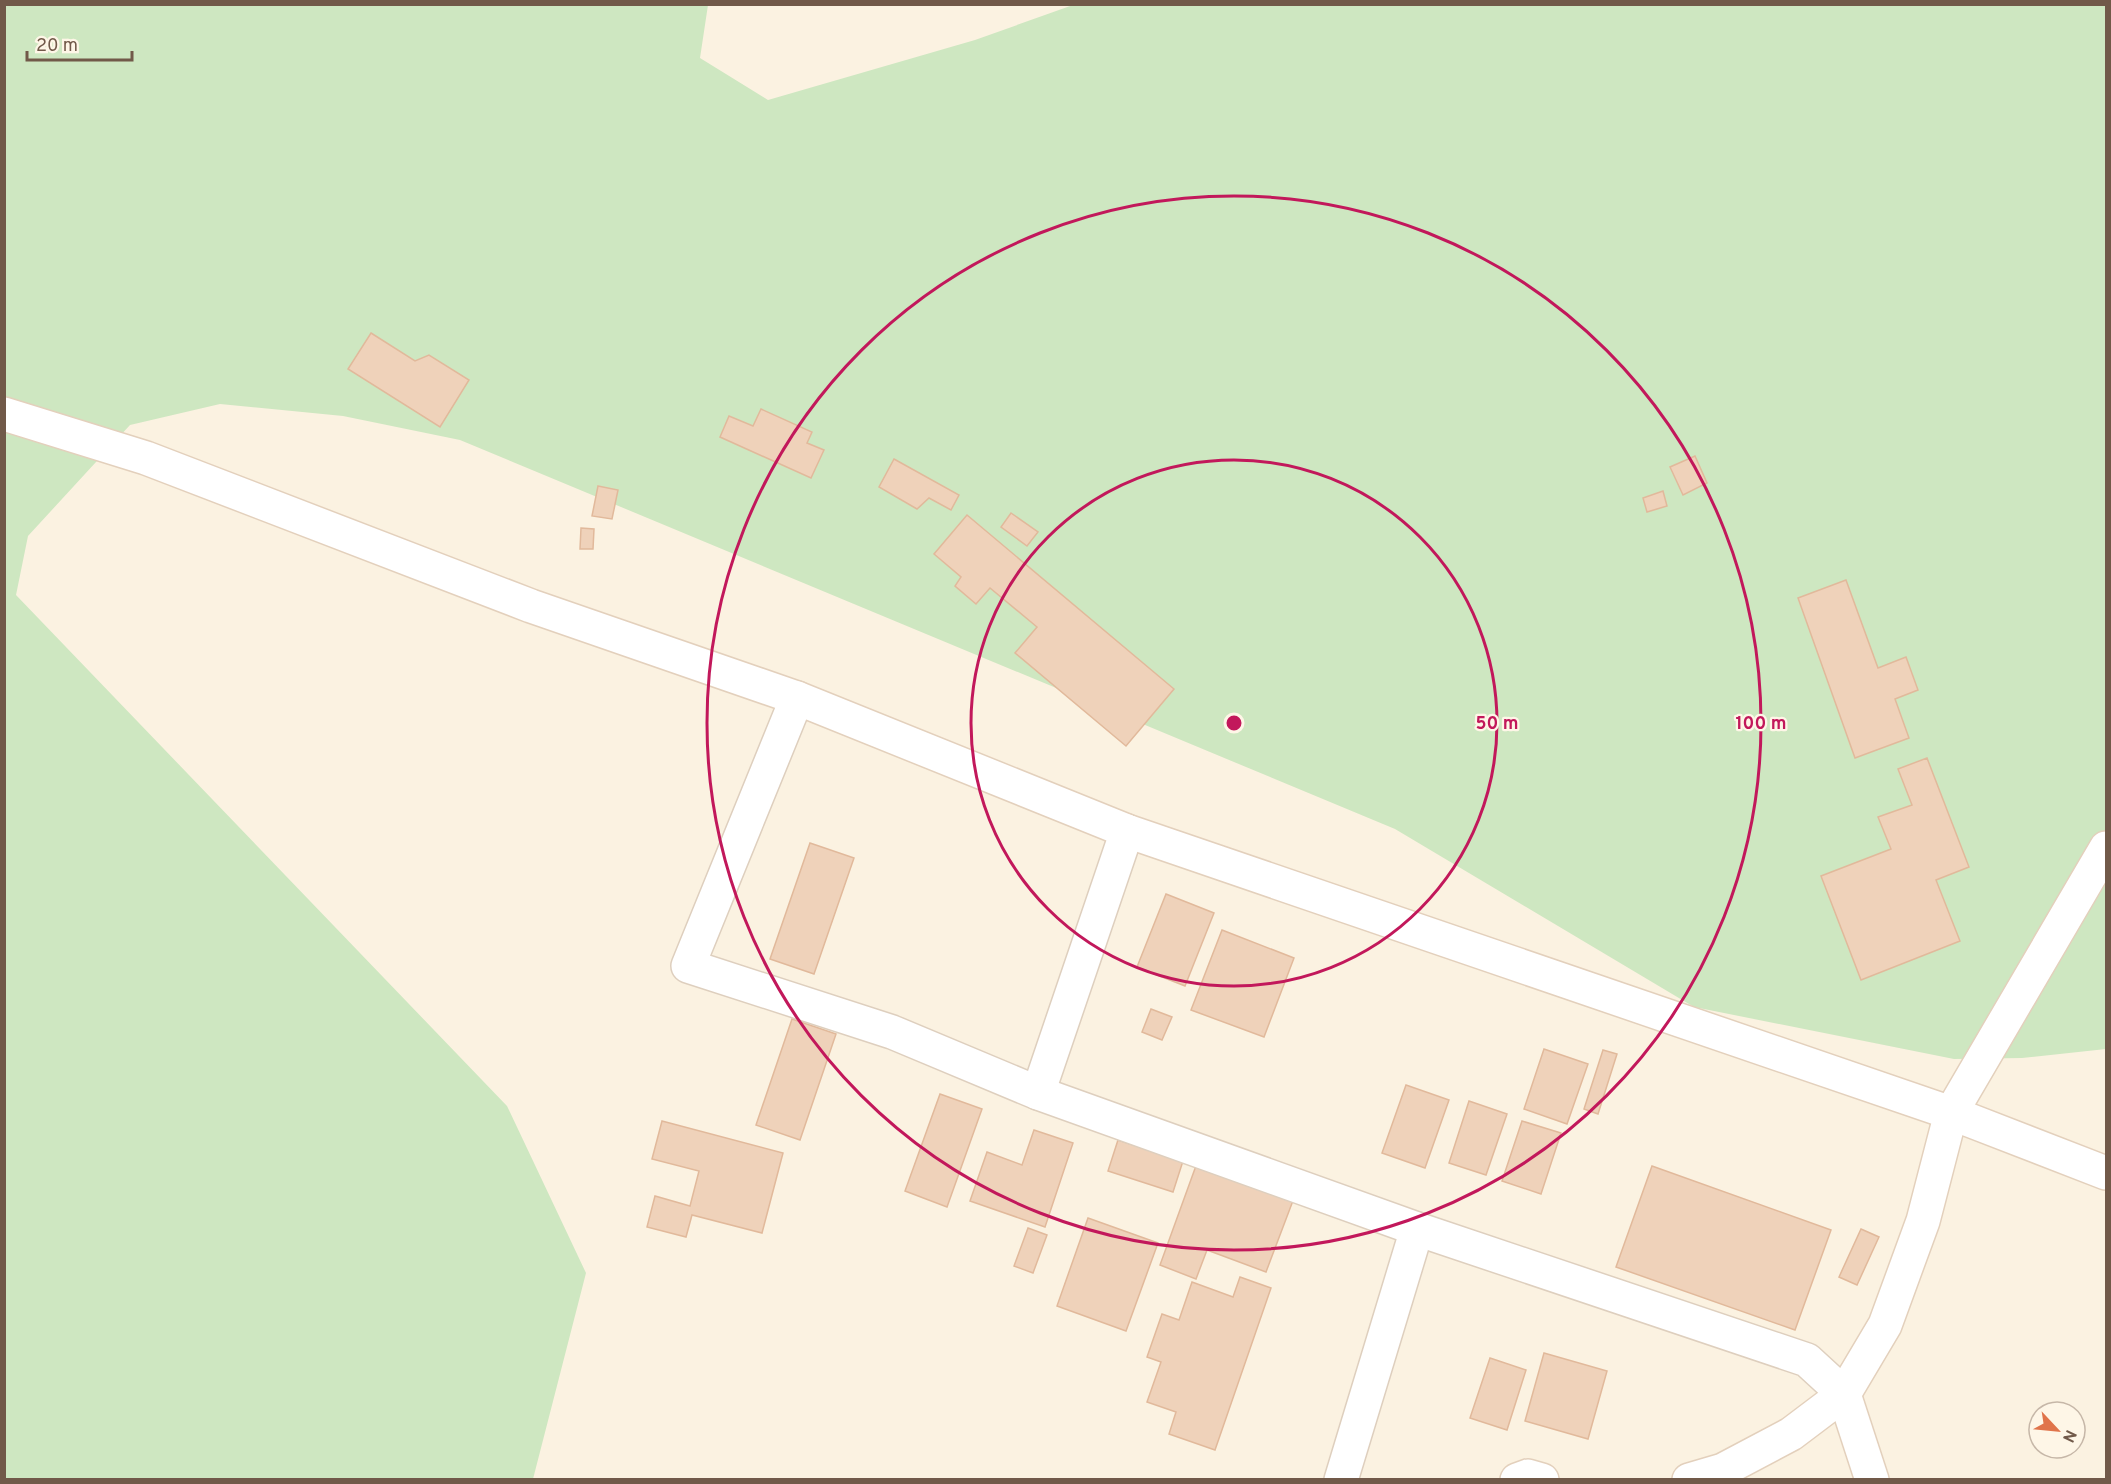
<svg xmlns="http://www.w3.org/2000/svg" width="2111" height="1484" font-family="Overpass,sans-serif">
  <rect width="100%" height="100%" fill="#fbf2e1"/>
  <polygon fill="#cee7c1" points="5,5 708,5 700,58 768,100 975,40 1073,5 2106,5 2106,1049 2022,1058 1954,1059 1694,1007 1395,829 460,440 343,416 220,404 130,425 28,536 16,595 507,1106 586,1273 533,1479 5,1480"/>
  <g fill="#efd2ba" stroke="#e1b99b" stroke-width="1.5">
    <polygon points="371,333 415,361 429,355 469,380 440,427 348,369"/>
    <polygon points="761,409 812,432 807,443 824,450 811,478 720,437 729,416 753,426"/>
    <polygon points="1695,456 1707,483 1683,495 1670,467"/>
    <polygon points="894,459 959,495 951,510 929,498 917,509 879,487"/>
    <polygon points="598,486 618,490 612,519 592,516"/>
    <polygon points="1663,491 1667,506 1647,512 1643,498"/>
    <polygon points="1011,513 1038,532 1027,546 1001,527"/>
    <polygon points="967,515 1174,689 1126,746 1015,653 1037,627 990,588 976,604 955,586 961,577 934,554"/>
    <polygon points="581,528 594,529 593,549 580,549"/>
    <polygon points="1846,580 1878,668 1906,657 1918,690 1895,699 1909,738 1855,758 1798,598"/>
    <polygon points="1927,758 1969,867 1936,880 1960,941 1861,980 1821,876 1891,849 1878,817 1912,805 1898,769"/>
    <polygon points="810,843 854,858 814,974 770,959"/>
    <polygon points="1166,894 1214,913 1185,986 1137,967"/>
    <polygon points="1222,930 1294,958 1264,1037 1191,1010"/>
    <polygon points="1151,1009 1172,1017 1162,1040 1142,1032"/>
    <polygon points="792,1019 836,1034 800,1140 756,1125"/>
    <polygon points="1544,1049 1588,1064 1567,1124 1524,1109"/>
    <polygon points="1603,1050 1617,1054 1598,1114 1584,1109"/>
    <polygon points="1406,1085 1449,1100 1425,1168 1382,1153"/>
    <polygon points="940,1094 982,1109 947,1207 905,1191"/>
    <polygon points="1469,1101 1507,1114 1486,1175 1449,1163"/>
    <polygon points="662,1121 783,1153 762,1233 692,1215 686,1237 647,1227 655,1196 690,1206 699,1171 652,1159"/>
    <polygon points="1522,1121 1561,1133 1541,1194 1502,1181"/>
    <polygon points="1034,1130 1073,1143 1045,1227 970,1201 987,1152 1022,1165"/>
    <polygon points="1118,1140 1183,1161 1173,1192 1108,1171"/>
    <polygon points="1197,1163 1294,1198 1266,1272 1207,1250 1196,1279 1160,1265"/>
    <polygon points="1652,1166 1831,1230 1795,1330 1616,1267"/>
    <polygon points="1088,1218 1158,1243 1126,1331 1057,1306"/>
    <polygon points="1028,1228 1047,1235 1033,1273 1014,1266"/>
    <polygon points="1861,1229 1879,1237 1857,1285 1839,1277"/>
    <polygon points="1240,1277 1271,1288 1215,1450 1169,1434 1176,1412 1147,1402 1161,1362 1147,1357 1162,1314 1179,1320 1192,1282 1233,1297"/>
    <polygon points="1544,1353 1607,1371 1588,1439 1525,1421"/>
    <polygon points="1490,1358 1526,1370 1507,1430 1470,1418"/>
  </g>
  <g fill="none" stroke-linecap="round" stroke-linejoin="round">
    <g stroke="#decfbe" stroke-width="36">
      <g id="street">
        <polyline points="797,698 688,966 892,1032 1038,1093 1417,1229 1807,1360 1844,1394"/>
        <polyline points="1038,1093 1127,831"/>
        <polyline points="1341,1480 1417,1229"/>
      </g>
    </g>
    <g stroke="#e3d0bc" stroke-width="36">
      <g id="secondary">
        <polyline points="4,414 146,458 531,606 797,698 1127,831 1951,1113 2106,1173"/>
        <polyline points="1844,1394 1872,1480"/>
        <polyline points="1517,1480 1528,1476 1542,1480"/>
        <polyline points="1689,1480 1723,1470 1791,1434 1844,1394 1885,1325 1923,1221 1951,1113 2106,848"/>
      </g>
    </g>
    <use href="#street" stroke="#fff" stroke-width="33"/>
    <use href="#secondary" stroke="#fff" stroke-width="33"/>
  </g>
  <g fill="none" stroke="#c2185b" stroke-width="3">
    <circle cx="1234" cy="723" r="263"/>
    <circle cx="1234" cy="723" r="527"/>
  </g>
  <circle cx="1234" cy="723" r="9" fill="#c2185b" stroke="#fef6e7" stroke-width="3"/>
  <g font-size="18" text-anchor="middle" font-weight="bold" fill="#c2185b" stroke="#fef6e7" stroke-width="4.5" stroke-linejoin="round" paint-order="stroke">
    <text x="1497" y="729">50 m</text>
    <text x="1761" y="729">100 m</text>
  </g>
  <rect width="2111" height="1484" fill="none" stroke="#715949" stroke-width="12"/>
  <g transform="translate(2057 1430) rotate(116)"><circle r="28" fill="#fef6e7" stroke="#c6b7a8" stroke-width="1.5"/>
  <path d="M0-4.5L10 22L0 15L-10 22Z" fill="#e0744b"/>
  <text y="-9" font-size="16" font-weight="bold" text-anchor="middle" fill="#715949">N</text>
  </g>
  <path d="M27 51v9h105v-9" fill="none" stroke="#715949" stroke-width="3"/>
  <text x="36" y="51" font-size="18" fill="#715949" stroke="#fef6e7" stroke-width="4.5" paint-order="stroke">20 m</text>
</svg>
